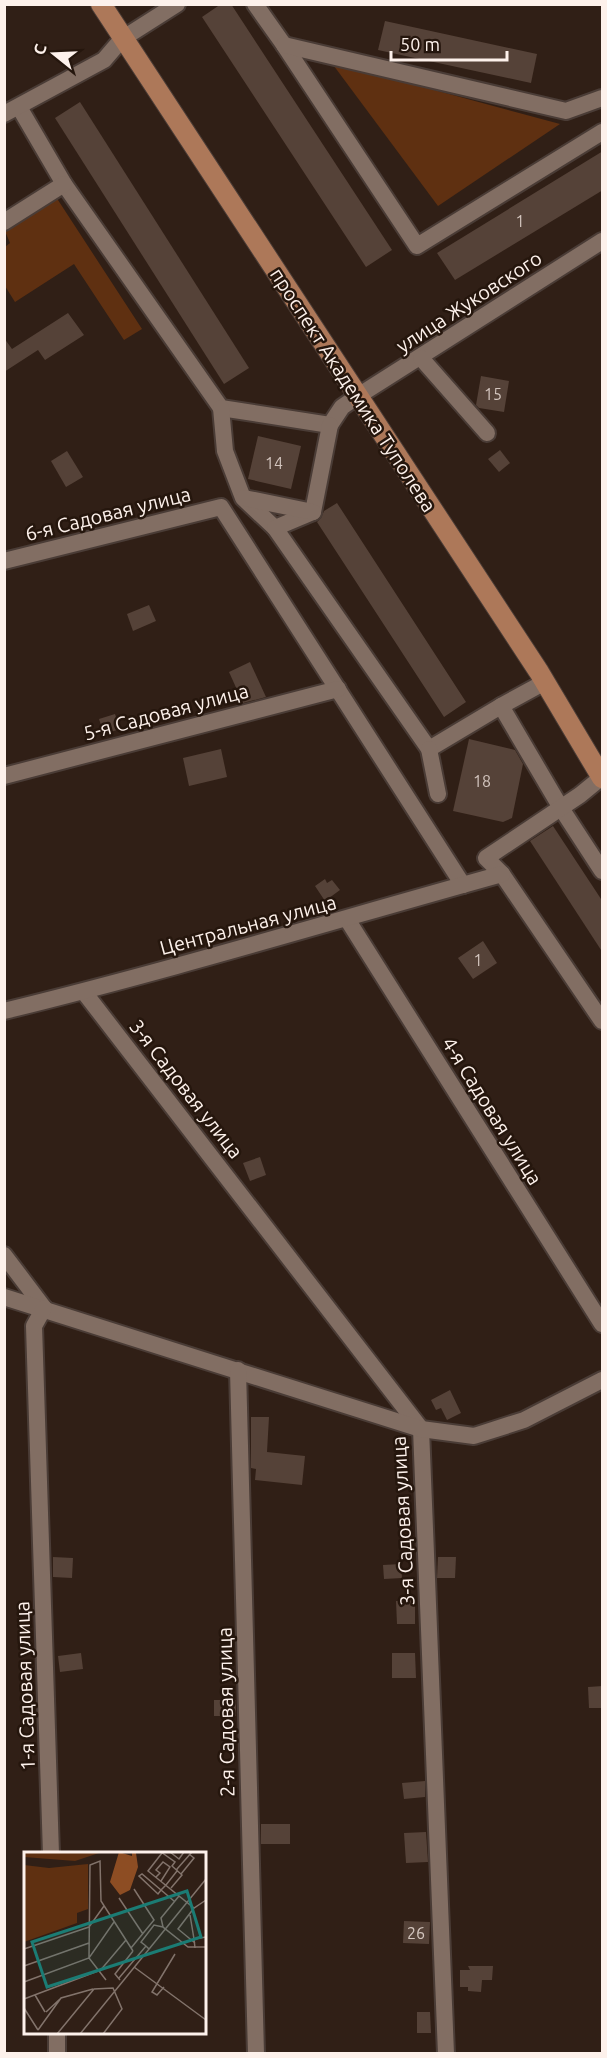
<svg xmlns="http://www.w3.org/2000/svg" width="607" height="2058" font-family="Ubuntu,sans-serif">
  <rect width="100%" height="100%" fill="#301f16"/>
  <g fill="#5f3011">
    <polygon points="331,62 560,124 438,206"/>
    <polygon points="56,197 142,329 124,340 74,264 15,302 5,286 5,247 10,243 5,231"/>
  </g>
  <g fill="#554238">
    <polygon points="221,4 231,4 392,250 366,267 202,17"/>
    <polygon points="385,21 537,54 531,83 378,50"/>
    <polygon points="80,102 249,368 224,384 55,118"/>
    <polygon points="603,151 603,190 455,280 437,253"/>
    <polygon points="68,313 84,335 45,360 38,350 4,372 4,338 12,349"/>
    <polygon points="481,376 509,381 504,412 479,408 476,405"/>
    <polygon points="258,436 301,446 291,489 248,479"/>
    <polygon points="500,450 510,463 499,472 488,459"/>
    <polygon points="67,451 83,477 66,487 51,461"/>
    <polygon points="337,503 466,702 444,717 317,522 321,518 324,511"/>
    <polygon points="149,605 156,621 133,631 127,614"/>
    <polygon points="250,662 266,697 243,703 229,672"/>
    <polygon points="115,714 120,729 104,734 99,719"/>
    <polygon points="469,739 515,750 523,764 512,818 503,822 453,811"/>
    <polygon points="221,749 227,777 189,786 183,758"/>
    <polygon points="553,826 603,902 603,953 530,841"/>
    <polygon points="325,879 327,883 332,880 340,890 325,901 315,886"/>
    <polygon points="483,941 497,963 473,979 458,958"/>
    <polygon points="260,1157 266,1175 250,1181 243,1163"/>
    <polygon points="450,1390 461,1413 447,1420 441,1408 436,1410 431,1400"/>
    <polygon points="251,1417 269,1417 267,1452 305,1456 302,1485 255,1480 256,1469 251,1468"/>
    <polygon points="53,1557 73,1558 72,1578 53,1577"/>
    <polygon points="438,1557 456,1557 455,1578 437,1578"/>
    <polygon points="401,1564 402,1578 384,1579 383,1565"/>
    <polygon points="415,1600 415,1624 397,1624 396,1601"/>
    <polygon points="81,1653 83,1669 60,1672 58,1656"/>
    <polygon points="392,1653 415,1653 416,1678 392,1678"/>
    <polygon points="603,1686 603,1708 589,1708 588,1687"/>
    <rect x="214" y="1700" width="22" height="16"/>
    <polygon points="425,1781 425,1797 404,1799 402,1783"/>
    <rect x="261" y="1824" width="29" height="20"/>
    <polygon points="426,1832 428,1862 406,1863 404,1833"/>
    <polygon points="404,1921 430,1922 429,1944 403,1943"/>
    <polygon points="468,1966 493,1966 492,1980 482,1980 481,1992 468,1991 468,1987 460,1987 460,1970 470,1970"/>
    <polygon points="417,2012 430,2012 431,2033 417,2033"/>
  </g>
  <g fill="none" stroke-linecap="round" stroke-linejoin="round">
    <g stroke="#4a3c36" stroke-width="20">
      <g id="minor">
        <polyline points="255,4 284,45 417,246 602,132"/>
        <polyline points="284,45 566,111 602,98"/>
        <polyline points="19,107 64,184 221,408 330,425 342,407 358,396 602,241"/>
        <polyline points="4,114 104,60 122,39 177,4"/>
        <polyline points="4,222 64,184"/>
        <polyline points="421,358 487,433"/>
        <polyline points="221,408 225,451 243,498 275,528"/>
        <polyline points="330,425 313,512 275,528 429,749 501,706"/>
        <polyline points="244,498 313,512"/>
        <polyline points="4,561 221,507 463,885"/>
        <polyline points="545,682 501,706 561,808 602,871"/>
        <polyline points="429,749 438,794"/>
        <polyline points="4,776 338,689"/>
        <polyline points="602,777 580,795 486,858 502,874 602,1021"/>
        <polyline points="347,919 602,1324"/>
        <polyline points="84,992 421,1429 446,2054"/>
        <path d="M4 1011C172 970 336 920 502 874"/>
        <polyline points="4,1255 44,1308"/>
        <polyline points="4,1297 421,1429 474,1436 524,1420 602,1380"/>
        <polyline points="44,1308 34,1326 51,1854"/>
        <polyline points="238,1370 256,2054"/>
        <polyline points="57,2032 57,2054"/>
      </g>
    </g>
    <g stroke="#4a3c36" stroke-width="22">
      <polyline id="major" points="101,4 539,672 602,778"/>
    </g>
    <use href="#minor" stroke="#826e63" stroke-width="16"/>
    <use href="#major" stroke="#ad7859" stroke-width="20"/>
  </g>
  <g text-anchor="middle" stroke-width="5" stroke-linejoin="round" paint-order="stroke">
    <g font-size="16" fill="#d3c5be">
      <text x="520" y="227">1</text>
      <text x="493" y="400">15</text>
      <text x="274" y="469">14</text>
      <text x="482" y="787">18</text>
      <text x="478" y="966">1</text>
      <text x="416" y="1939">26</text>
    </g>
    <g font-size="20" fill="#fdf1eb" stroke="#25160d">
      <text transform="translate(469 302) rotate(-33)" y="7">улица Жуковского</text>
      <text transform="translate(353 390) rotate(57)" y="7">проспект Академика Туполева</text>
      <text transform="translate(108 514) rotate(-14)" y="7">6-я Садовая улица</text>
      <text transform="translate(166 712) rotate(-15)" y="7">5-я Садовая улица</text>
      <text transform="translate(248 925) rotate(-15)" y="7">Центральная улица</text>
      <text transform="translate(186 1089) rotate(52)" y="7">3-я Садовая улица</text>
      <text transform="translate(492 1111) rotate(58)" y="7">4-я Садовая улица</text>
      <text transform="translate(403 1521) rotate(-93)" y="7">3-я Садовая улица</text>
      <text transform="translate(25 1686) rotate(-92)" y="7">1-я Садовая улица</text>
      <text transform="translate(226 1712) rotate(-91)" y="7">2-я Садовая улица</text>
    </g>
  </g>
  <g transform="translate(24 1852)">
    <rect width="182" height="182" fill="#301f16"/>
    <path d="M0 0H78L51 9 0 5ZM64 12V57L53 61V71L0 90V13L25 16Z" fill="#5f3011"/>
    <path d="M95 0 108 4V0L112 1 114 15 106 38 96 43 86 30Z" fill="#8d4d23"/>
    <path fill="none" stroke="#82736b" stroke-width="1.5" d="M137 0 151 10 148 14 158 23 147 36M146 0 155 7 160 0M138 1 124 19 170 56 182 48M157 22 170 6 165 2M132 25 136 21 132 18 139 10 146 15 137 29M155 44 137 66 139 75 164 95H182M95 46 119 82M150 49 137 38 118 22 115 24 134 42 137 38 142 33 153 19V17L168 0M170 56 154 77 171 91M166 63 170 87M65 75 80 54M122 94 117 90 130 73 139 75M107 96 130 68 110 37M171 96 170 87 182 85M0 97 65 75M0 114 65 91M110 115 182 168M75 120 102 88M95 126 122 94 125 97M82 128 65 106 66 13 76 9 77 49 109 99M96 128 91 122 109 99M0 130 65 106 90 70M140 135 133 143 128 140 151 102M11 143 21 160M0 147 74 119M0 156 14 178M22 160 36 147M14 178 37 146 69 137M33 182 70 137 89 136 98 157 79 182M56 182 182 27"/>
    <path fill="#1b7c74" fill-opacity="0.15" stroke="#1b7c74" stroke-width="3" d="M163 39 177 85 23 135 8 90Z"/>
    <rect width="182" height="182" fill="none" stroke="#fdf1eb" stroke-width="3"/>
  </g>
  <rect width="607" height="2058" fill="none" stroke="#fdf1eb" stroke-width="12"/>
  <g transform="translate(54 54) rotate(288)" stroke="#25160d" stroke-width="4.5" paint-order="stroke">
  <path d="M0-4.5L10 22L0 15L-10 22Z" fill="#fdf1eb"/>
  <text y="-9" font-size="16" font-weight="bold" text-anchor="middle" fill="#fdf1eb">С</text>
  </g>
  <path d="M391 51v9h116v-9" fill="none" stroke="#fdf1eb" stroke-width="3"/>
  <text x="400" y="51" font-size="18" fill="#fdf1eb" stroke="#25160d" stroke-width="4.5" paint-order="stroke">50 m</text>
</svg>
